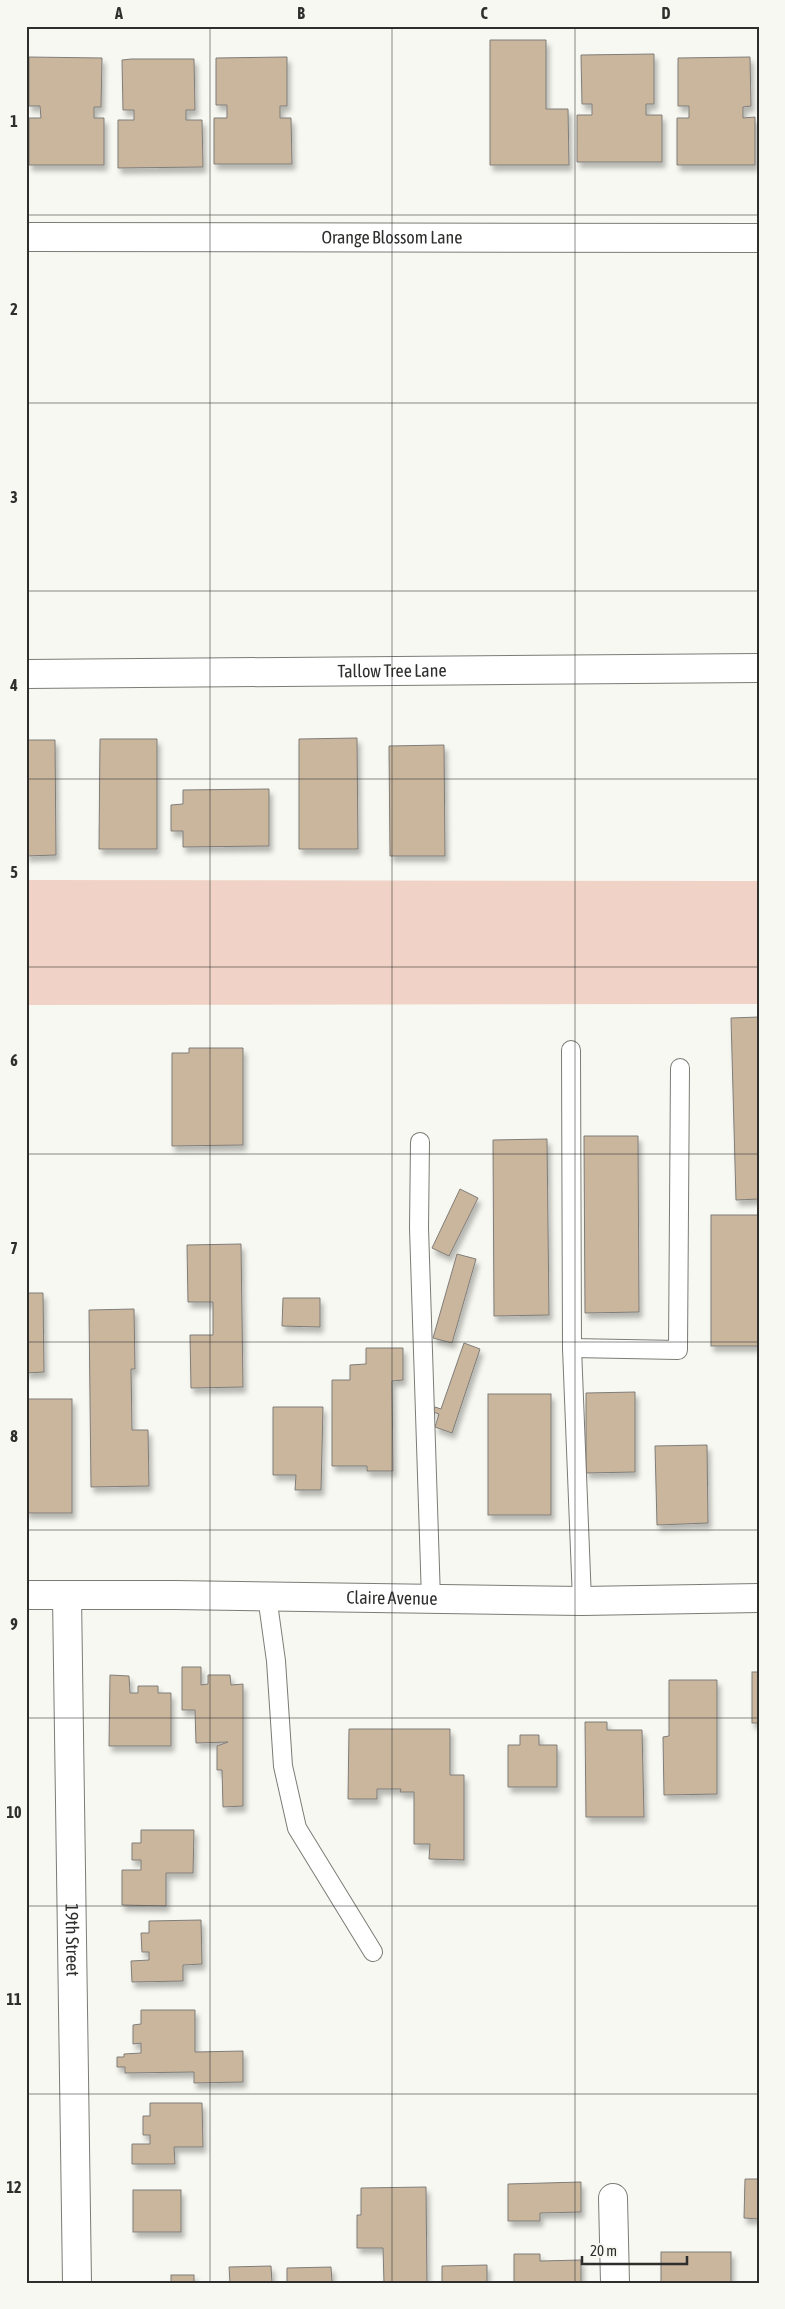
<svg xmlns="http://www.w3.org/2000/svg" width="785" height="2309" font-family="'Asap Condensed',sans-serif">
  <defs>
    <filter id="shadow"><feDropShadow dx="3" dy="5.5" stdDeviation="2.5" flood-color="#0004"/></filter>
  </defs>
  <rect width="100%" height="100%" fill="#f8f8f2"/>
  <polygon fill="#f0d3c6" points="26,880 759,881 759,1004 26,1005"/>
  <g fill="#c9b69d" stroke="#807d79" filter="url(#shadow)">
    <polygon points="490,40 546,40 546,109 568,109 569,165 490,165"/>
    <polygon points="654,54 654,104 646,104 646,115 662,115 662,162 577,162 577,115 592,115 592,104 582,104 581,55"/>
    <polygon points="29,57 102,58 101,107 94,107 94,118 104,118 104,165 29,165 29,118 41,118 40,106 29,106"/>
    <polygon points="287,57 287,106 280,106 280,118 291,118 292,164 214,164 214,118 227,118 227,105 216,105 216,58"/>
    <polygon points="750,57 751,106 743,107 743,118 755,117 755,165 677,165 677,118 689,118 689,106 678,106 678,58"/>
    <polygon points="131,59 194,59 195,110 186,110 186,120 202,120 203,167 118,168 118,120 134,120 134,110 123,110 122,60"/>
    <polygon points="357,738 358,849 299,849 299,739"/>
    <polygon points="100,739 157,739 157,849 99,849"/>
    <polygon points="26,740 55,740 56,855 26,856"/>
    <polygon points="444,745 445,856 390,856 389,746"/>
    <polygon points="269,789 269,846 183,847 183,831 171,831 171,805 183,804 183,790"/>
    <polygon points="759,1017 759,1199 736,1200 731,1018"/>
    <polygon points="189,1048 243,1048 243,1145 172,1146 172,1053 189,1053"/>
    <polygon points="584,1136 638,1136 639,1312 585,1313"/>
    <polygon points="547,1139 549,1315 494,1316 493,1140"/>
    <polygon points="460,1189 478,1198 449,1256 432,1248"/>
    <rect x="711" y="1215" width="48" height="131"/>
    <polygon points="241,1244 243,1387 191,1388 190,1335 213,1335 213,1302 188,1302 187,1245"/>
    <polygon points="457,1254 476,1259 452,1343 433,1338"/>
    <polygon points="26,1293 43,1293 44,1372 26,1373"/>
    <polygon points="283,1298 320,1298 320,1327 282,1326"/>
    <polygon points="134,1309 135,1369 131,1369 132,1430 148,1430 149,1486 91,1487 89,1310"/>
    <polygon points="464,1343 480,1349 452,1433 435,1427 439,1414 433,1412 435,1407 441,1409"/>
    <polygon points="366,1348 403,1348 403,1380 392,1381 393,1471 367,1471 367,1466 332,1466 332,1380 350,1380 350,1365 366,1364"/>
    <polygon points="635,1392 635,1472 586,1473 586,1393"/>
    <rect x="488" y="1394" width="63" height="121"/>
    <rect x="26" y="1399" width="46" height="114"/>
    <polygon points="273,1407 323,1407 321,1490 295,1490 296,1475 273,1475"/>
    <polygon points="707,1445 708,1523 657,1525 655,1446"/>
    <polygon points="182,1667 201,1667 201,1685 208,1684 208,1675 230,1675 231,1685 243,1684 243,1806 223,1807 222,1770 217,1770 217,1746 228,1742 196,1743 195,1710 182,1710"/>
    <rect x="752" y="1672" width="7" height="51"/>
    <polygon points="110,1675 129,1676 130,1693 138,1693 138,1686 158,1686 158,1693 171,1693 171,1746 109,1746"/>
    <polygon points="669,1680 717,1680 717,1794 664,1795 663,1737 669,1736"/>
    <polygon points="585,1722 607,1722 607,1730 642,1730 644,1817 586,1817"/>
    <polygon points="349,1729 450,1729 450,1775 464,1775 464,1860 429,1859 430,1844 414,1844 414,1792 400,1792 401,1789 377,1789 377,1799 348,1799"/>
    <polygon points="520,1735 539,1735 539,1745 557,1745 557,1787 508,1787 508,1745 520,1745"/>
    <polygon points="141,1830 194,1830 193,1873 166,1873 166,1906 122,1905 122,1870 141,1870 141,1860 132,1860 132,1843 141,1843"/>
    <polygon points="201,1920 202,1964 183,1965 183,1981 132,1982 131,1961 149,1960 149,1952 142,1952 141,1933 149,1933 149,1921"/>
    <polygon points="141,2010 195,2010 195,2052 243,2051 243,2082 194,2083 194,2072 125,2073 125,2067 117,2067 117,2057 124,2057 124,2054 141,2053 141,2043 133,2044 133,2025 141,2024"/>
    <polygon points="150,2103 202,2103 203,2147 174,2147 175,2164 132,2164 132,2144 150,2144 150,2135 143,2135 143,2116 150,2116"/>
    <polygon points="745,2179 759,2179 759,2219 744,2218"/>
    <polygon points="581,2182 581,2212 540,2213 540,2221 508,2221 508,2184"/>
    <polygon points="426,2187 427,2283 384,2283 383,2248 357,2248 357,2215 361,2215 361,2188"/>
    <rect x="133" y="2190" width="48" height="42"/>
    <rect x="661" y="2252" width="70" height="31"/>
    <polygon points="514,2254 540,2254 540,2261 581,2260 581,2283 514,2283"/>
    <polygon points="487,2265 487,2283 442,2283 442,2266"/>
    <polygon points="271,2266 272,2283 230,2283 229,2267"/>
    <polygon points="331,2267 332,2283 287,2283 287,2268"/>
    <rect x="171" y="2275" width="23" height="8"/>
  </g>
  <g fill="none" stroke-linecap="round" stroke-linejoin="round">
    <g stroke="#7c7b76" stroke-width="20">
      <g id="service">
        <polyline points="571,1050 572,1348 582,1601"/>
        <polyline points="420,1142 419,1228 431,1599"/>
        <polyline points="572,1348 678,1350 680,1068"/>
        <polyline points="267,1596 276,1661 283,1766 297,1828 373,1952"/>
      </g>
    </g>
    <g stroke="#7c7b76" stroke-width="30">
      <g id="minor">
        <path id="s1" d="M26 237 759 238"/>
        <path id="s2" d="M26 674 759 668"/>
        <path id="s3" d="M67 1596 77 2283"/>
        <polyline points="613,2198 615,2283"/>
      </g>
    </g>
    <g stroke="#7c7b76" stroke-width="30">
      <g id="tertiary">
        <path id="s4" d="M26 1595H175L582 1601 759 1598"/>
      </g>
    </g>
    <use href="#service" stroke="#fff" stroke-width="18"/>
    <use href="#minor" stroke="#fff" stroke-width="28"/>
    <use href="#tertiary" stroke="#fff" stroke-width="28"/>
  </g>
  <path fill="none" stroke="#2e2e2c" stroke-width="1" stroke-opacity="0.55" d="M210 26V2283M392 26V2283M575 26V2283M26 215H759M26 403H759M26 591H759M26 779H759M26 967H759M26 1154H759M26 1342H759M26 1530H759M26 1718H759M26 1906H759M26 2094H759"/>
  <g text-anchor="middle" stroke-width="5" stroke-linejoin="round" paint-order="stroke">
    <g font-size="18" fill="#2e2e2c" stroke="#f8f8f2">
      <text dy="6" stroke="none"><textPath href="#s1" startOffset="366">Orange Blossom Lane</textPath></text>
      <text dy="6" stroke="none"><textPath href="#s2" startOffset="366">Tallow Tree Lane</textPath></text>
      <text dy="6" stroke="none"><textPath href="#s4" startOffset="366">Claire Avenue</textPath></text>
      <text dy="6" stroke="none"><textPath href="#s3" startOffset="344">19th Street</textPath></text>
    </g>
  </g>
  <rect width="785" height="2309" fill="none" stroke="#f8f8f2" stroke-width="55"/>
  <path d="M582 2256v8h105v-8" fill="none" stroke="#2e2e2c" stroke-width="2.5"/>
  <text x="590" y="2256" font-size="15" fill="#2e2e2c" stroke="#f8f8f2" stroke-width="4" paint-order="stroke">20 m</text>
  <rect x="28" y="28" width="730" height="2254" fill="none" stroke="#2e2e2c" stroke-width="2"/>
  <g font-size="16" text-anchor="middle" font-weight="bold" fill="#2e2e2c">
    <text x="119" y="19">A</text>
    <text x="301" y="19">B</text>
    <text x="484" y="19">C</text>
    <text x="666" y="19">D</text>
    <text x="14" y="127">1</text>
    <text x="14" y="315">2</text>
    <text x="14" y="503">3</text>
    <text x="14" y="691">4</text>
    <text x="14" y="878">5</text>
    <text x="14" y="1066">6</text>
    <text x="14" y="1254">7</text>
    <text x="14" y="1442">8</text>
    <text x="14" y="1630">9</text>
    <text x="14" y="1818">10</text>
    <text x="14" y="2005">11</text>
    <text x="14" y="2193">12</text>
  </g>
</svg>
